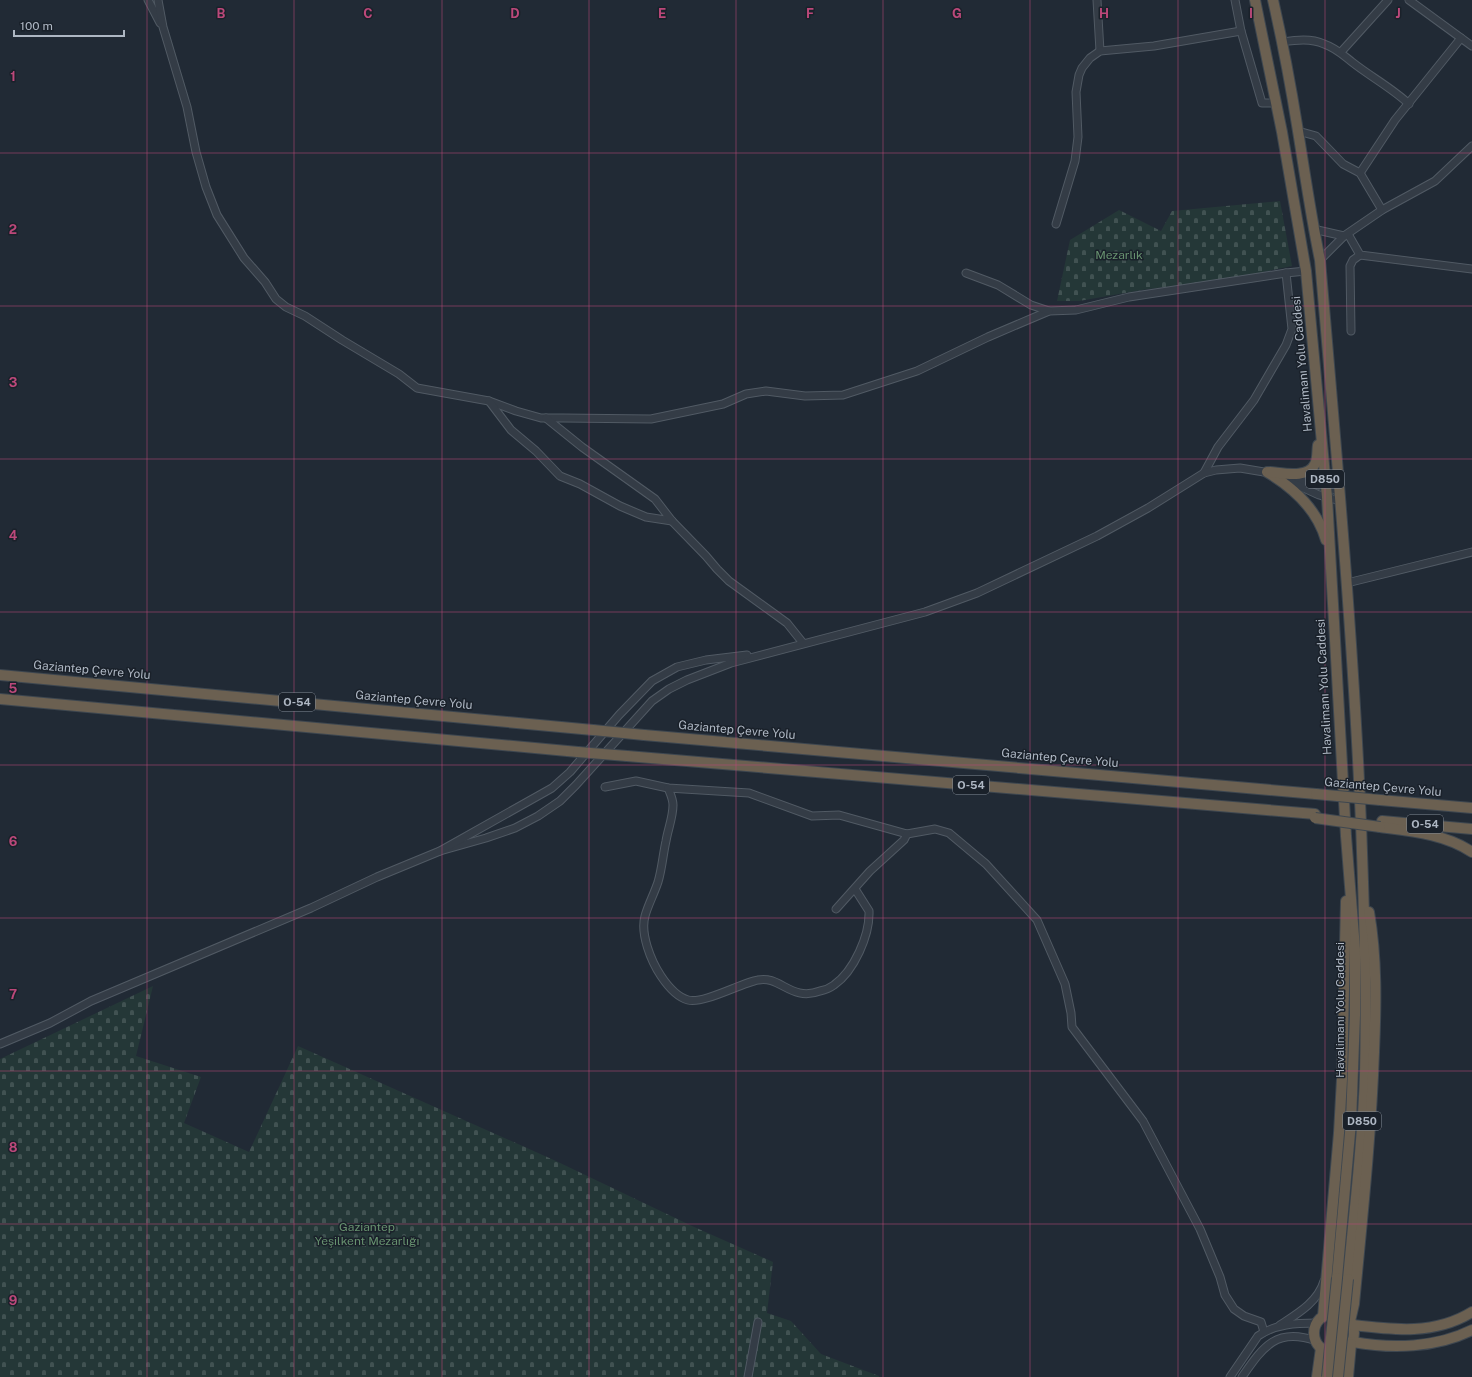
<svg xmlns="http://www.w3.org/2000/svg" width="1472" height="1377" font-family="'Public Sans',sans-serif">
  <defs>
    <pattern id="cemetery-stones" width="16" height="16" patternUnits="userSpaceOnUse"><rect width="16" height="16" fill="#243737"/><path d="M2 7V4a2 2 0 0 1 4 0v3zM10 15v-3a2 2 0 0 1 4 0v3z" fill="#415252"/></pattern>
  </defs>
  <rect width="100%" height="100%" fill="#212a35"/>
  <g fill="url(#cemetery-stones)">
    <polygon points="1280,201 1292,266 1220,281 1148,289 1079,301 1057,301 1070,240 1119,210 1161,231 1172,211"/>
    <polygon points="153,986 136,1056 201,1077 184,1123 249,1152 298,1046 556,1161 692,1226 773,1262 767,1313 791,1321 821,1354 879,1376 879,1377 0,1377 0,1059"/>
  </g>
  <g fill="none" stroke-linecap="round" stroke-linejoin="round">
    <g stroke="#515a64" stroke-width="9">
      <g id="minor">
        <polyline points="148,0 160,23"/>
        <polyline points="158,0 163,27 187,107 196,152 206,187 217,215 244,258 265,282 276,299 286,307 305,316 342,340 399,374 417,388 489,401 516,411 541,418 563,418 651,419 723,404 746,394 766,391 805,396 843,395 917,371 988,337 1049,311 1076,310 1129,297 1286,273 1306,271"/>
        <polyline points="1097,0 1100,51"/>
        <polyline points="1235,0 1241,31 1262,103 1277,103"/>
        <polyline points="1409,0 1472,46"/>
        <path d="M1282 42C1296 40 1311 38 1324 44 1336 48 1343 55 1352 62 1371 77 1392 88 1409 104"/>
        <polyline points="1341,52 1388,0"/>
        <polyline points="1298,131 1316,136 1343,164 1360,173 1382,210"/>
        <polyline points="1360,173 1395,120 1461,38"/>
        <polyline points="1056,224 1075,161 1078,137 1076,92 1079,75 1082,68 1090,58 1100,51 1154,46 1241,31"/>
        <polyline points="1313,229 1344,236"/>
        <polyline points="1348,234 1360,255 1472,269"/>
        <polyline points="1320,260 1344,236 1382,210 1435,181 1472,146"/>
        <polyline points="966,273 998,285 1031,305 1049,311"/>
        <polyline points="1351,331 1350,266 1353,260 1360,255"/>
        <polyline points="489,401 511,430 536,451 560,476 580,484 620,506 646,517 672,521"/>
        <polyline points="546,418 582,447 655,499 672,521 706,556 717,569 729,581 787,623 803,643"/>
        <polyline points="1204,473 1218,447 1254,400 1286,345 1292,329 1286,273"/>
        <polyline points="1286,477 1340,491"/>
        <polyline points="1286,480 1319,495 1340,501"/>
        <polyline points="1347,583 1472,552"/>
        <polyline points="605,787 636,781 668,788 749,793 812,816 839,815 907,834 935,829 949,833 986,864 1037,920 1065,984 1071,1013 1072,1027 1143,1121 1200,1229 1220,1277 1225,1295 1234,1309 1244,1316 1261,1322 1264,1332"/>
        <path d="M668 788C670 793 673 799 673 805 673 817 668 829 666 841 663 854 662 869 658 882 654 894 648 905 645 916 640 934 651 961 661 976 667 985 677 997 688 1000 704 1004 741 983 758 980 780 975 791 1002 820 991 825 990 830 988 834 985 854 971 870 935 869 911L855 889"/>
        <polyline points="440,851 486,838 515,828 538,816 560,801 576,785 652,701 669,689 687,680 731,663 925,612 977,593 1097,536 1148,508 1204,473 1216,470 1240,468 1270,473"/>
        <polyline points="836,909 870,871 904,840 907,834"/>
        <polyline points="0,1044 50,1023 91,1001 311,908 377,877 440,851 552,788 570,772 619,715 652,681 677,667 706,660 747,655"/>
        <path d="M1280 1325C1297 1314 1318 1302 1324 1281"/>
        <polyline points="748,1377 758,1322"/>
        <path d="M1230 1377 1258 1336C1275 1324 1296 1323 1317 1323"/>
        <path d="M1242 1377C1263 1347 1276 1327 1316 1341"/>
      </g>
    </g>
    <g stroke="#3e4750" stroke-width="12">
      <g id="highway">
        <polyline points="1255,0 1282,132 1306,271 1327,497 1346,836 1355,949 1355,1015 1351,1122 1337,1278"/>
        <path d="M1273 0C1283 44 1291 87 1298 131 1305 174 1311 217 1320 260 1336 447 1353 635 1361 823 1364 907 1367 991 1365 1074 1363 1143 1354 1211 1348 1279"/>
        <path d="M1267 472C1294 488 1317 509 1326 540"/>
        <path d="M1270 472C1283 473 1308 479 1315 464 1318 459 1317 451 1318 445"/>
        <polyline points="0,675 593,730"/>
        <polyline points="0,699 578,752"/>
        <polyline points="644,735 1316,794"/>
        <polyline points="627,756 1315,814"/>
        <polyline points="1380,800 1472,808"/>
        <polyline points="1382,821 1472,829"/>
        <path d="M1380 827C1411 831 1445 834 1472 852"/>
        <circle cx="1334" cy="1333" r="20"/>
        <polyline points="1323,1317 1339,1133 1342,1079 1346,901"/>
        <path d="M1350 1321 1354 1304C1362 1220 1371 1136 1374 1052 1376 1006 1377 958 1369 912"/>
        <path d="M1353 1325C1394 1330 1435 1335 1472 1312"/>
        <path d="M1353 1342C1392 1349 1436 1348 1472 1330"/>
        <polyline points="1317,1377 1321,1348"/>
        <polyline points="1348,1377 1351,1344"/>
      </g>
    </g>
    <use href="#minor" stroke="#343c46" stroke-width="7"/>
    <use href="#highway" stroke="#6b6051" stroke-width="10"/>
    <g stroke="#3e4750" stroke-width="12" stroke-linecap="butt">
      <g id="highway-bridge">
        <polyline points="593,730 644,735"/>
        <polyline points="578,752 627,756"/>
        <polyline points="1316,794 1380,800"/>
        <polyline points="1315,818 1380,827"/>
        <polyline points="1327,1377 1337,1278"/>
        <polyline points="1338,1377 1348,1279"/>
      </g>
    </g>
    <use href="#highway-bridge" stroke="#6b6051" stroke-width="10"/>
  </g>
  <path fill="none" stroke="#bc487a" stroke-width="1" stroke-opacity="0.55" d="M147 0V1377M294 0V1377M442 0V1377M589 0V1377M736 0V1377M883 0V1377M1030 0V1377M1178 0V1377M1325 0V1377M0 153H1472M0 306H1472M0 459H1472M0 612H1472M0 765H1472M0 918H1472M0 1071H1472M0 1224H1472"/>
  <g text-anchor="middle" stroke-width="3" stroke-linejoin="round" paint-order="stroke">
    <g fill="#1a212a" stroke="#828a95" stroke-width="1">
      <rect x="1306" y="470" width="38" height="18" rx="3"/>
      <rect x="279" y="693" width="36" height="18" rx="3"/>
      <rect x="953" y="776" width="36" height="18" rx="3"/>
      <rect x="1407" y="815" width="36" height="18" rx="3"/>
      <rect x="1343" y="1112" width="38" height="18" rx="3"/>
    </g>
    <g font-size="11" font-weight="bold" fill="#aeb7c3">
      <text x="1325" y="483">D850</text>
      <text x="297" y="706">O-54</text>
      <text x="971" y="789">O-54</text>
      <text x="1425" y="828">O-54</text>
      <text x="1362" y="1125">D850</text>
    </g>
    <g font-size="12" fill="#67916f" stroke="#1a212a">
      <text x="1119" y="259">Mezarlık</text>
      <text x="367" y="1231">Gaziantep<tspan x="367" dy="14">Yeşilkent Mezarlığı</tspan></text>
    </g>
    <g font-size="12" fill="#aeb7c3" stroke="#1a212a">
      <text transform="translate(1302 364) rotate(-95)" y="4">Havalimanı Yolu Caddesi</text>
      <text transform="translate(92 670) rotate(5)" y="4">Gaziantep Çevre Yolu</text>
      <text transform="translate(1324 687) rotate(-93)" y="4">Havalimanı Yolu Caddesi</text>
      <text transform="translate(414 700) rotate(5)" y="4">Gaziantep Çevre Yolu</text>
      <text transform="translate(737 730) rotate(5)" y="4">Gaziantep Çevre Yolu</text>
      <text transform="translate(1060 758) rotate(5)" y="4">Gaziantep Çevre Yolu</text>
      <text transform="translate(1383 787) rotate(5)" y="4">Gaziantep Çevre Yolu</text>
      <text transform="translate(1340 1010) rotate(-90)" y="4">Havalimanı Yolu Caddesi</text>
    </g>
  </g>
  <g font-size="13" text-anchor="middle" font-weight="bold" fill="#bc487a" stroke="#1a212a" stroke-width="3" stroke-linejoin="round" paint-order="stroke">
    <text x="221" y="18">B</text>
    <text x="368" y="18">C</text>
    <text x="515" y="18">D</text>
    <text x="662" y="18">E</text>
    <text x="810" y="18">F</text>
    <text x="957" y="18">G</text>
    <text x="1104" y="18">H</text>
    <text x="1251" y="18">I</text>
    <text x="1398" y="18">J</text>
    <text x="13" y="81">1</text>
    <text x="13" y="234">2</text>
    <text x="13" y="387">3</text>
    <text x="13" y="540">4</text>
    <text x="13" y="693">5</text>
    <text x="13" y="846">6</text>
    <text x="13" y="999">7</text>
    <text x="13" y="1152">8</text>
    <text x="13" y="1305">9</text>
  </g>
  <path d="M14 30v6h110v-6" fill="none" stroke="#aeb7c3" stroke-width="2"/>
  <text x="20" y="30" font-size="12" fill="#aeb7c3" stroke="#1a212a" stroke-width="3" paint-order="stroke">100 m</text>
</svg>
